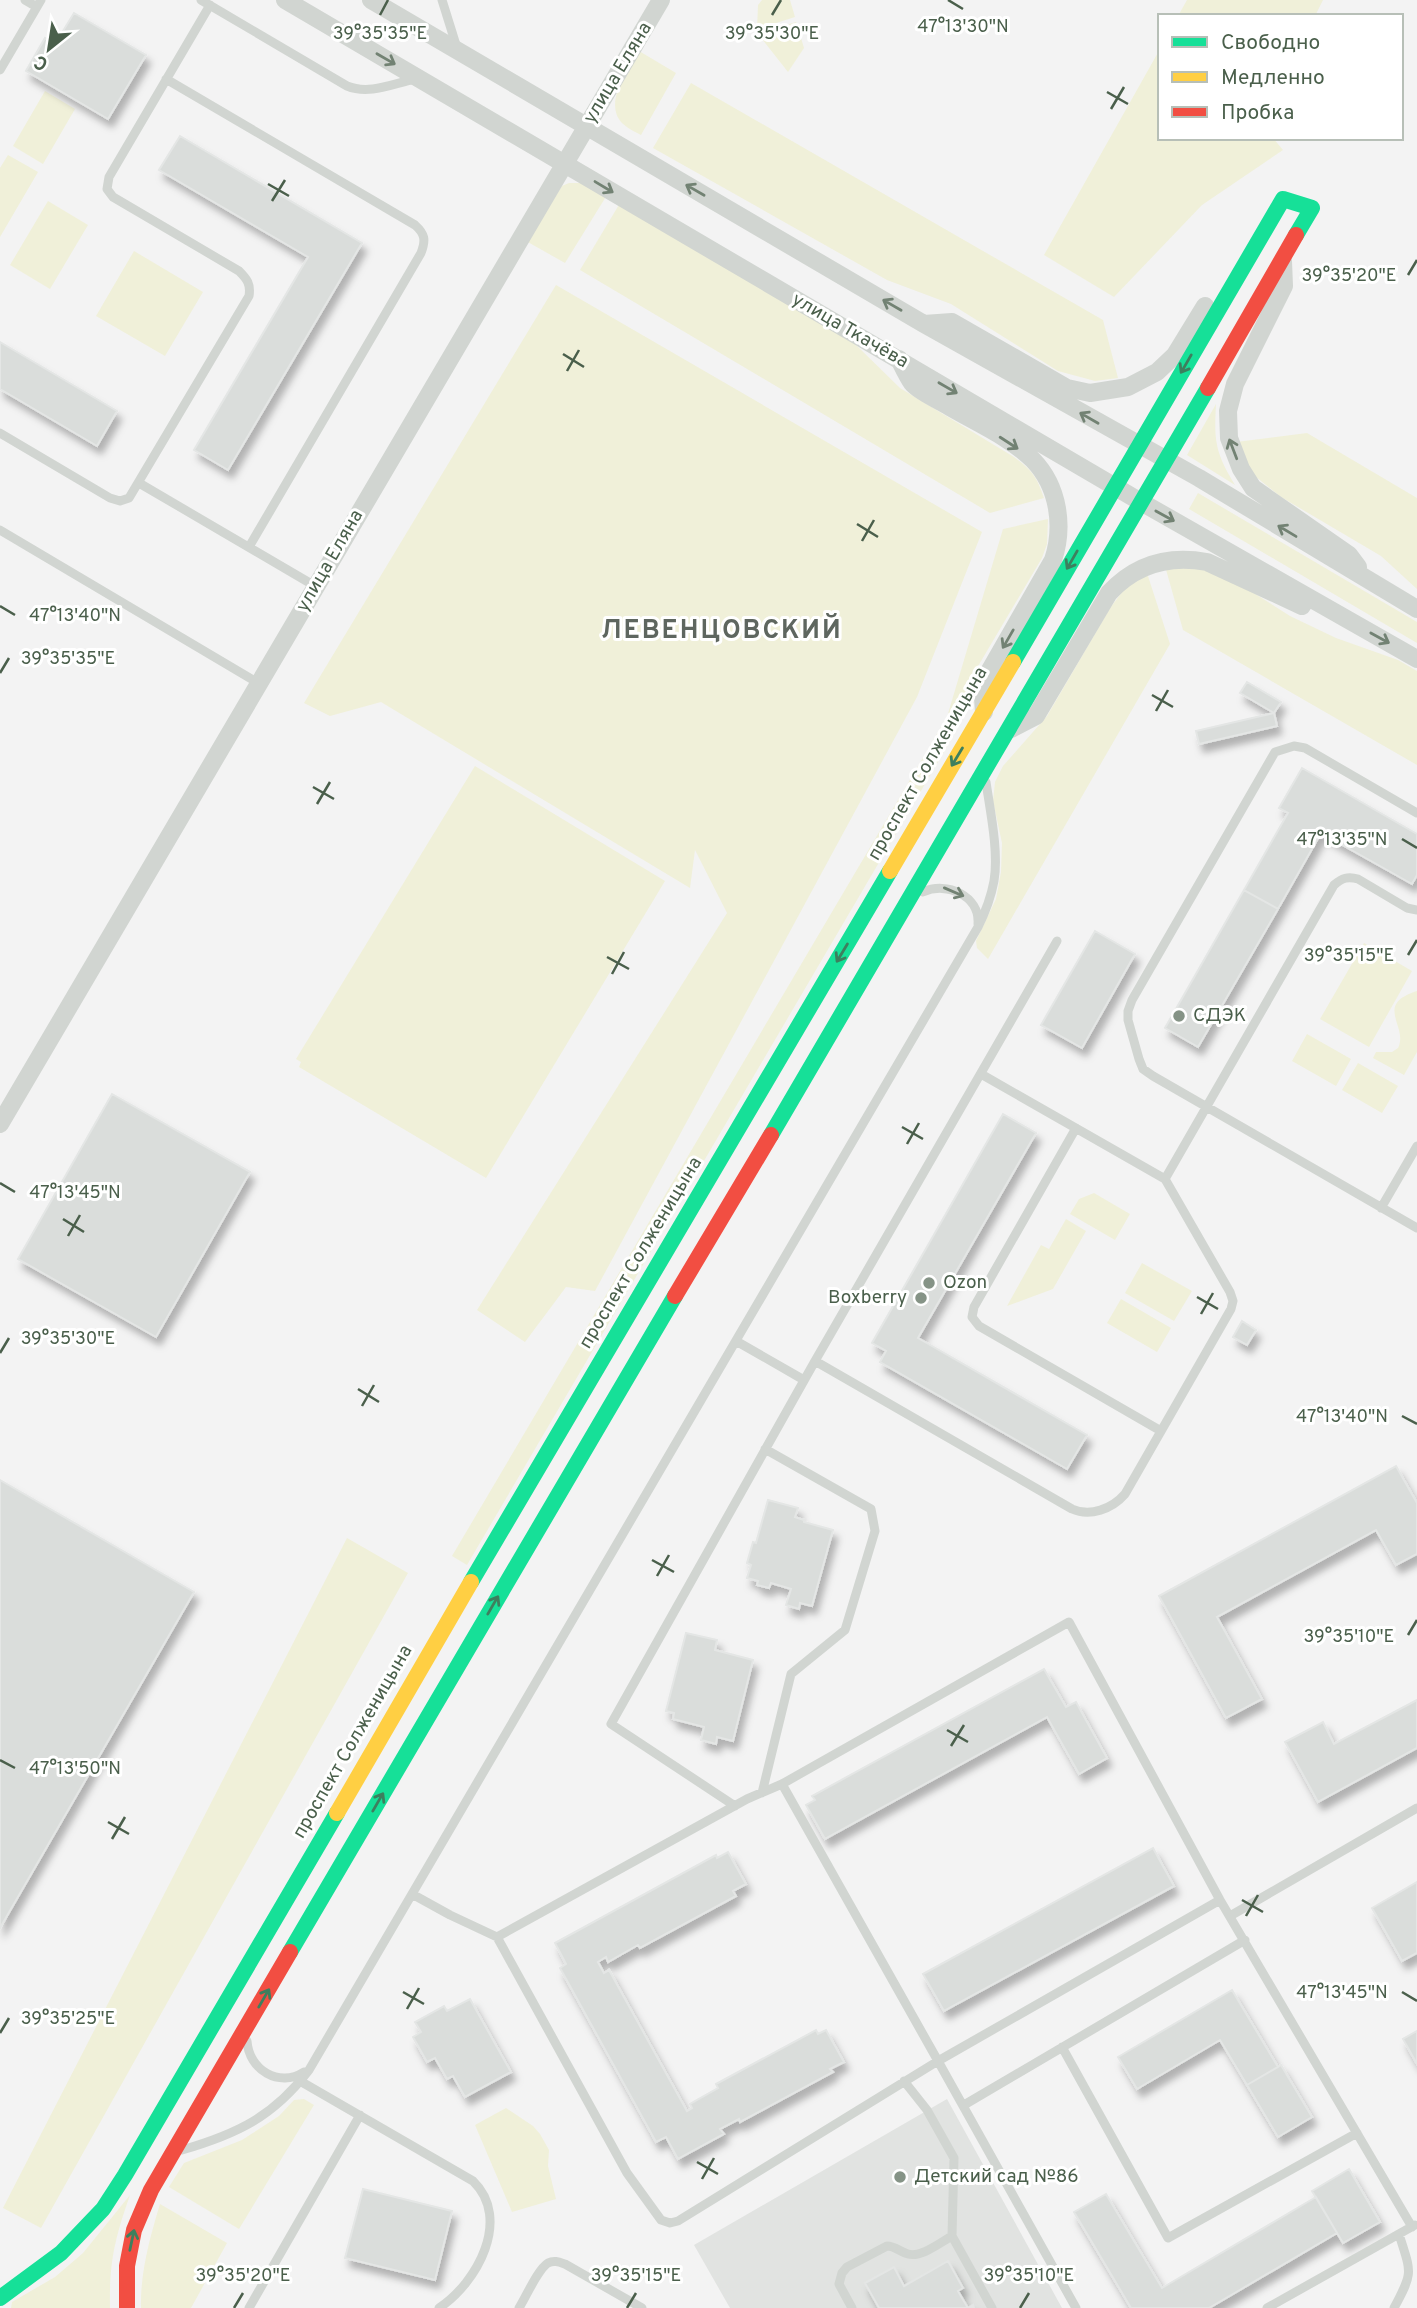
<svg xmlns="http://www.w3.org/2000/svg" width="1417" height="2308" font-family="Overpass,sans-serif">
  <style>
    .education { fill: #e1e3e1 }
    .green { fill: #f0f0d9 }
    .building { fill: #dadddb; stroke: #e4e6e5; stroke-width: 2; filter: url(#shadow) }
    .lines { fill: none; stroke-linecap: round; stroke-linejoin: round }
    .lane { stroke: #d1d5d1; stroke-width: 9 }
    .street { stroke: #d1d5d1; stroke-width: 18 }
    .fast { stroke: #16e098; stroke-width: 16 }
    .slow { stroke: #ffcf43; stroke-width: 16 }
    .jam { stroke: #f24e42; stroke-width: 16 }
    .oneway { stroke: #728273 }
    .oneway2 { stroke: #3d7f5e }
    .ticks { fill: none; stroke: #4a5f4b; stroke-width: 2.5 }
    .poi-dot { fill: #859386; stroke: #fff; stroke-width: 2.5 }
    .labels { text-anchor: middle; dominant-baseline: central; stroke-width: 6; stroke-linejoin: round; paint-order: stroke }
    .street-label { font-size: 19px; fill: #4a5f4b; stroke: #fff }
    .poi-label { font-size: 19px; fill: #4a5f4b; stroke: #fff; text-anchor: start }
    .district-label { font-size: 26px; font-weight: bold; letter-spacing: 2px; fill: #5e665f; stroke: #fff }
    .ticks-label { font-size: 18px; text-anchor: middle; fill: #4a5f4b; stroke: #fff; stroke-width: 6; stroke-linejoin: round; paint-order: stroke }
  </style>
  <defs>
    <filter id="shadow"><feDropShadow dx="4.5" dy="8" stdDeviation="3.5" flood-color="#0004"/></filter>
  </defs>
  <rect width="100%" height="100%" fill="#f3f3f3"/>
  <path class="education" d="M947,2099L1062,2308H730L694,2245Z"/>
  <path class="green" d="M762,0H790L795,17L757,29L758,5Z
    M1187,0H1323L1315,16H1178Z
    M796,22L804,48L788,72L758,34Z
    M1160,49V138H1273L1283,150L1202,205L1114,297L1044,255Z
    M639,51L676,73L641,135C635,132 627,128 622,123C603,102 628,71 639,51Z
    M691,83L1103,320L1118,378L1095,381L1058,371L951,304L887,280L653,148Z
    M45,91L75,109L43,164L13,146Z
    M8,155L38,172L0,237V168Z
    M569,183H583L607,195L565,263L526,241L562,186Z
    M48,201L88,225L50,289L10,265Z
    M620,203L853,342L900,388L1014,457C1032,470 1037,477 1044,498L990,513L580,270Z
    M134,251L203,292L165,356L96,316Z
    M556,285L982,532L917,697L595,1291L566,1287L525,1342L477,1310L727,913L695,850L690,888L381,702L330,716L304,703Z
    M1216,404C1214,441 1215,452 1235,485L1187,455Z
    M1307,433L1417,498V589L1381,556L1281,497L1256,477L1244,462L1236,442Z
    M1198,493L1417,622V643L1189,509Z
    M1048,519L1047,544L1042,558L974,673L952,738L467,1565L452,1556L947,717L1003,529Z
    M1165,566L1204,568L1230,578L1290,616L1336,638L1398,660L1417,671V765L1183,630Z
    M1147,573L1170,644L988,959L977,948L976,941L996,899L1001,872L1002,843L993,801L995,782L1003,766L1047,716L1110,608L1129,583Z
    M475,766L665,881L486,1178L299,1067L301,1062L296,1059Z
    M1364,943L1412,971L1369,1047L1320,1019Z
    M1417,991V1052L1404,1075L1373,1058L1376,1052H1392L1398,1048C1409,1026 1373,1005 1417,991Z
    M1307,1034L1351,1059L1336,1086L1292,1061Z
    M1358,1063L1398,1086L1382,1113L1342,1090Z
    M1094,1193L1130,1214L1115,1240L1070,1214L1079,1199Z
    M1066,1219L1086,1231L1053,1289L1007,1306L1041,1245L1049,1249Z
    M1142,1263L1192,1291L1174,1321L1125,1293Z
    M1121,1299L1171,1328L1157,1352L1107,1323Z
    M347,1538L408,1573L41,2228L3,2208Z
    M304,2099L314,2105L239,2229L169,2187L184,2163L242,2140L279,2116L294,2100Z
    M506,2108L533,2126L540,2134L549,2150L548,2166L556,2199L512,2212L475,2125Z
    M130,2195C115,2238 109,2262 110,2308H11L12,2302L55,2277L83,2253Z
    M160,2204L227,2243L191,2308H141C140,2273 150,2237 160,2204Z"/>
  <path class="building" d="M74,13L146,55L108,119L26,71L45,38L55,44Z
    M180,136L362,243L228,470L194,450L308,257L159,170Z
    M0,342L117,411L97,446L0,389Z
    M1247,682L1281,702L1274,713L1240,693Z
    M1274,713L1277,726L1199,744L1196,731Z
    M1302,768L1417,834V875L1412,884L1321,833L1278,909L1244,890L1288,813L1279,808Z
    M1244,890L1278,909L1198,1047L1165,1028Z
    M1095,931L1135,954L1082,1048L1041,1025Z
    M112,1094L250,1172L156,1337L18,1259Z
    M1003,1114L1036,1133L918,1338L1087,1435L1067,1469L880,1362L886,1351L872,1343Z
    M1242,1321L1256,1330L1247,1345L1233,1337Z
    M1396,1466L1417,1503V1554L1396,1565L1376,1530L1217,1617L1262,1699L1226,1718L1159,1596Z
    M0,1480L194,1592L0,1928Z
    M768,1500L798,1508L795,1517L804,1520V1522L833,1530L812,1606L800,1603L799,1609L786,1605L791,1589L771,1583L769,1588L757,1585L758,1581L747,1578L751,1565L747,1563L753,1542L756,1543Z
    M686,1633L717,1640L715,1650L753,1660L733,1741L717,1737L716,1744L701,1740L704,1727L673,1719L674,1713L666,1711Z
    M1044,1669L1066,1707L1076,1702L1107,1758L1079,1774L1047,1717L825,1839L806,1805L815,1800L812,1796Z
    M1417,1700V1748L1318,1802L1285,1742L1323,1722L1334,1744Z
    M1153,1848L1174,1886L944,2011L923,1974Z
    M728,1852L746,1884L733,1891L736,1896L640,1948L638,1945L608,1962L606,1957L598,1962L604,1973L609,1970L687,2111L692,2108L690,2104L718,2088L716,2084L816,2030L818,2034L826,2030L844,2062L830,2069L833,2072L740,2122L739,2119L720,2129L724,2134L678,2159L666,2137L656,2142L560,1968L566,1964L555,1943L716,1855L717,1858Z
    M1417,1882V1953L1402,1961L1372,1908Z
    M1232,1990L1278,2067L1247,2085L1220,2040L1137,2089L1118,2057Z
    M470,1999L511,2072L465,2097L453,2076L447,2079L435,2058L427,2062L413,2037L421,2032L415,2022L444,2006L447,2011Z
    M1417,2031V2064L1403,2039Z
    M1281,2065L1312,2117L1278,2137L1247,2085Z
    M1349,2169L1380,2222L1343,2243L1312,2191Z
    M363,2189L452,2211L435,2280L345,2258Z
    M1106,2194L1162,2288L1316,2197L1337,2233L1209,2308H1131L1074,2212Z
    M948,2261L963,2288L958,2291L968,2308L973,2305L974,2308H879L865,2283L894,2267L904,2286Z"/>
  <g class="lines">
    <path class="lane" d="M25,0L37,7
      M201,0L347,86C369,95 392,84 415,79
      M442,0L457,48
      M0,70L41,0
      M166,79L415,225C425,234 426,240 421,253L249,547
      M0,433L110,498L120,501L129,498L249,296C251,284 247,279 239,271L113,197L107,189L109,177L210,5
      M139,483L315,586
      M0,530L258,683
      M1417,813L1305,748L1294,746L1275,752L1132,1000L1128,1011V1020L1139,1059L1143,1069L1153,1076L1417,1228
      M923,892C947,881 980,896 978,924
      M1076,1128L974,1307L972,1317L979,1326L1161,1431
      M1165,1179L1334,885C1342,878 1348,876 1358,879L1407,908L1417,910
      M1381,1208L1417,1146
      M736,1341L804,1380
      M815,1361L1057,941
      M782,1784L938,2061L1220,1900
      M762,1793L791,1674L845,1630L875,1531L871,1509L765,1449
      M735,1806L611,1724L815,1361L1072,1509C1090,1517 1112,1509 1125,1494L1231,1309L1233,1301L1230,1292L1165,1179L981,1074
      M412,1894L450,1915L497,1937L747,1799L782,1784L1069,1622L1220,1900L1412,2227
      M1230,1916L1417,1808
      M497,1937L627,2173L661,2220L670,2223L678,2221L938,2061L1076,2308
      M247,2041C249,2070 279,2088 304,2072
      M1062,2047L1168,2238L1357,2133
      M300,2081L473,2181C512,2219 477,2283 439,2308
      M904,2081L927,2110L954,2158L952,2236L992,2308
      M964,2105L1245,1940
      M182,2150C237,2134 273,2117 309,2070L978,927C985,913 991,897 994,881C999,852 990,810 986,782
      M249,2308L360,2115
      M519,2308C526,2297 538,2269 548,2263C554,2260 559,2262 565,2264L642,2308
      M852,2308L839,2284L842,2273L847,2267L887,2246C895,2246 900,2252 908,2254C921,2258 941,2242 952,2236
      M1267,2308L1415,2225
      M1394,2308C1414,2271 1411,2273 1399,2234"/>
    <path class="street" d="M285,0L1141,502L1417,659
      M371,0L924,324L1199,478L1417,609
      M1283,261L1284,286L1235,384L1228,411L1229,438L1241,469L1253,488L1349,555L1358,567
      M924,324L952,322L1067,388L1090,393L1128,387L1157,372L1175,355L1205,306
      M899,359C903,367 907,376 912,383C919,392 937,399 948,406C975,422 1010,437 1033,460C1059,487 1064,527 1053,560L982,684L984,712
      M1011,729L1036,716L1109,593C1136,564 1169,555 1207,562L1302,606
      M0,1124L661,0"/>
    <path class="fast" d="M1013,662L1283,199L1312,208L1296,235
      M771,1135L1208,388
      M471,1582L890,871
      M290,1952L675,1296
      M0,2298L61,2253L103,2209L125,2175L337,1813"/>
    <path class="slow" d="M890,871L1013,662
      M337,1813L471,1582"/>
    <path class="jam" d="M1208,388L1296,235
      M675,1296L771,1135
      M127,2308V2266L134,2230L151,2190L290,1952"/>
  </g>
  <defs><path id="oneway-shaft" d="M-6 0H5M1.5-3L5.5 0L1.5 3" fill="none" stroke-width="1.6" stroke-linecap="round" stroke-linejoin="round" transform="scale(1.75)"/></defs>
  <g class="oneway">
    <use href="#oneway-shaft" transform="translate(386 59) rotate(30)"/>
    <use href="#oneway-shaft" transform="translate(604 187) rotate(31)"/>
    <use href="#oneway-shaft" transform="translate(695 190) rotate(-150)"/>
    <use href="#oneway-shaft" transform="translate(892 305) rotate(-150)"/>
    <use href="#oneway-shaft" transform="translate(948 388) rotate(30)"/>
    <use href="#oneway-shaft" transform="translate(1089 418) rotate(-150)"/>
    <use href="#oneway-shaft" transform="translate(1009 443) rotate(33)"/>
    <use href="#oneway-shaft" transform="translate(1233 449) rotate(-111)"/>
    <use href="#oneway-shaft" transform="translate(1165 516) rotate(29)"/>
    <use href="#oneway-shaft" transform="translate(1287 531) rotate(-149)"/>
    <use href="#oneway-shaft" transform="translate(1380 638) rotate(29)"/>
    <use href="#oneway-shaft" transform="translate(1008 639) rotate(120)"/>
    <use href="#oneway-shaft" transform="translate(954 892) rotate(23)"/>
  </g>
  <g class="oneway2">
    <use href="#oneway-shaft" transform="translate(1186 364) rotate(120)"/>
    <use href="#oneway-shaft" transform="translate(1072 560) rotate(120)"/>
    <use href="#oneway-shaft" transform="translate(957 757) rotate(121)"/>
    <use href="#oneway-shaft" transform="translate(842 953) rotate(121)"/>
    <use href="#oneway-shaft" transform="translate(493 1605) rotate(-60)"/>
    <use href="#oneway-shaft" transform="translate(378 1802) rotate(-60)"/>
    <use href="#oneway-shaft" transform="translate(264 1998) rotate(-60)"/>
    <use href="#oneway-shaft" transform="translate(132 2240) rotate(-78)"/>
  </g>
  <path class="ticks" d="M948,0L963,9M380,15L388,0M772,15L781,0M1107,92L1128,104M1111,109L1124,87M268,184L289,196M272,201L285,180M1408,275L1417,260M563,354L584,367M567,371L579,350M857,524L878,537M862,541L874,520M0,606L15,615M0,673L9,658M1152,695L1173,707M1156,711L1168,690M313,787L334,799M317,804L330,782M1402,839L1417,848M1408,955L1417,940M607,957L629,969M612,974L624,952M902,1127L923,1139M907,1144L919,1123M0,1183L15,1192M63,1219L84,1232M68,1236L80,1215M1197,1297L1218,1309M1201,1314L1213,1293M0,1353L9,1338M358,1389L379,1402M362,1406L374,1385M1402,1416L1417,1424M652,1560L674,1572M657,1576L669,1555M1408,1635L1417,1620M947,1730L968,1742M951,1746L964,1725M0,1760L15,1768M108,1822L129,1834M112,1839L125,1817M1242,1900L1263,1912M1246,1916L1258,1895M403,1992L424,2004M1402,1992L1417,2001M407,2009L419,1988M0,2033L9,2018M697,2162L718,2174M702,2179L714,2158M234,2308L243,2293M627,2308L636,2293M1020,2308L1029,2293"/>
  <g class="poi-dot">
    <circle cx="1179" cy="1016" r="7"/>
    <circle cx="929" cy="1283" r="7"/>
    <circle cx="921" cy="1298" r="7"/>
    <circle cx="900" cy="2177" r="7"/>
  </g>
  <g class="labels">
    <g class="street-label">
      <text transform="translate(618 73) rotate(-59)">улица Еляна</text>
      <text transform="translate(850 331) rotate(30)">улица Ткачёва</text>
      <text transform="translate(330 561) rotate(-60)">улица Еляна</text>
      <text transform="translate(928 764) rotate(-60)">проспект Солженицына</text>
      <text transform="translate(641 1253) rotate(-59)">проспект Солженицына</text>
      <text transform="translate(353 1742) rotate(-60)">проспект Солженицына</text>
    </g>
    <g class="poi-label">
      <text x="1193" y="1016">СДЭК</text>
      <text x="943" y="1283">Ozon</text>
      <text x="907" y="1298" text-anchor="end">Boxberry</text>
      <text x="914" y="2177">Детский сад №86</text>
    </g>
    <g class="district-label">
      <text x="722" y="631">ЛЕВЕНЦОВСКИЙ</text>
    </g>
  </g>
  <g class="ticks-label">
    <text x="963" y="32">47°13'30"N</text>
    <text x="380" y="39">39°35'35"E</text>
    <text x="772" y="39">39°35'30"E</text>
    <text x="1349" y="281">39°35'20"E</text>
    <text x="75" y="621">47°13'40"N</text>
    <text x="68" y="664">39°35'35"E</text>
    <text x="1342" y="845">47°13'35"N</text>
    <text x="1349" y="961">39°35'15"E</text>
    <text x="75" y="1198">47°13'45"N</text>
    <text x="68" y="1344">39°35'30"E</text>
    <text x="1342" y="1422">47°13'40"N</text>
    <text x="1349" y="1642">39°35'10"E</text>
    <text x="75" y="1774">47°13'50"N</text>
    <text x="1342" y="1998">47°13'45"N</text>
    <text x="68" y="2024">39°35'25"E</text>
    <text x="243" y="2281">39°35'20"E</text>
    <text x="636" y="2281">39°35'15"E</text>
    <text x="1029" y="2281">39°35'10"E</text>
  </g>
  <rect x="1158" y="14" width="245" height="126" fill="#ffffff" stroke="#b7bfb7" stroke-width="2"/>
  <rect x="1172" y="37" width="35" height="10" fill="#16e098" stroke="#b7bfb7" stroke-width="2"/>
  <text x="1221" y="49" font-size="21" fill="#4a5f4b">Свободно</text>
  <rect x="1172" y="72" width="35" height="10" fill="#ffcf43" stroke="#b7bfb7" stroke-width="2"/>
  <text x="1221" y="84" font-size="21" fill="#4a5f4b">Медленно</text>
  <rect x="1172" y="107" width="35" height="10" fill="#f24e42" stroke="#b7bfb7" stroke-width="2"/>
  <text x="1221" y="119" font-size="21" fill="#4a5f4b">Пробка</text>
  <g transform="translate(49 49) rotate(210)" stroke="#ffffff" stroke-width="5" paint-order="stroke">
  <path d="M0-5L12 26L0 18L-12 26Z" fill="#4a5f4b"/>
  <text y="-10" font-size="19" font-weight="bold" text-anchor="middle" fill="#4a5f4b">С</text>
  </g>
</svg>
